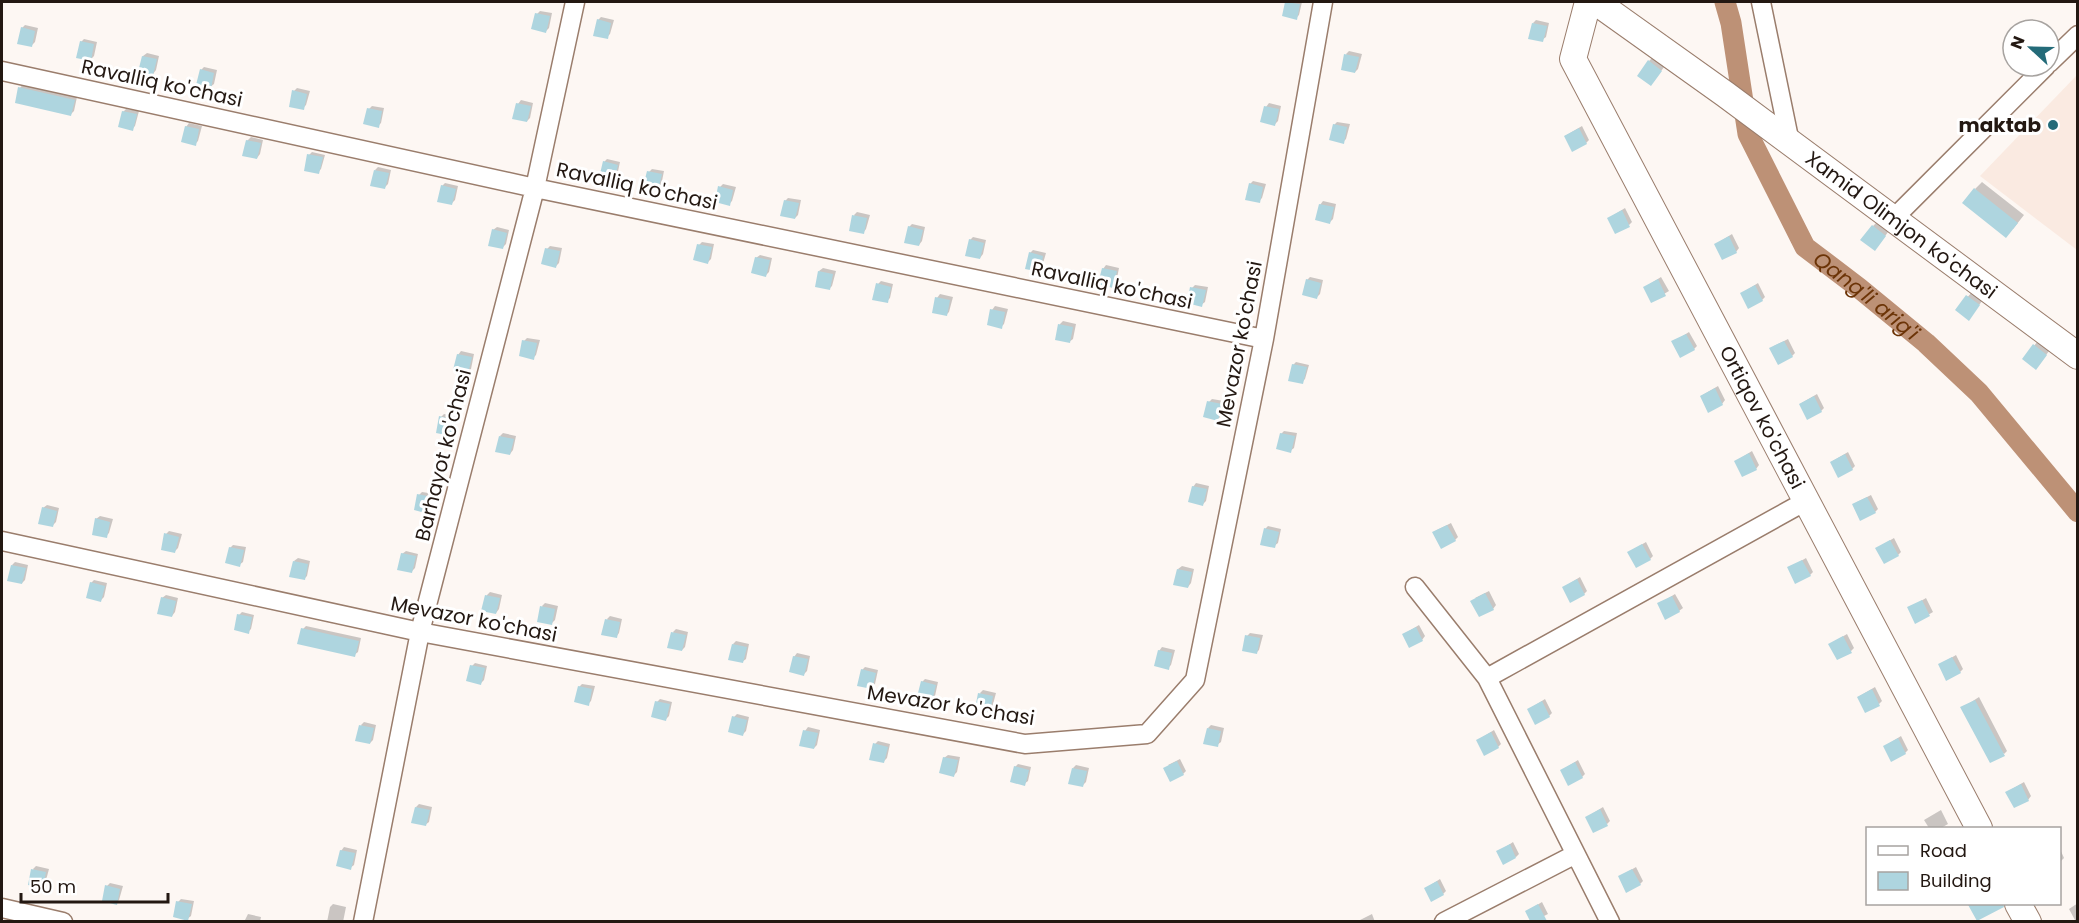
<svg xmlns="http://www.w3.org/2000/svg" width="2079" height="923" font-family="Poppins,sans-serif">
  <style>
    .built { fill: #faeae1 }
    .shadow { fill: #0003 }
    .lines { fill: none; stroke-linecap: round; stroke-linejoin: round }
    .canal { stroke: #bd9176; stroke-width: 21 }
    .building { fill: #aed5df }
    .street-casing { stroke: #9a7d6c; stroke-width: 21 }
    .secondary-casing { stroke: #9a7d6c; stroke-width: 28 }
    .street { stroke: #fff; stroke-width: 18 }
    .secondary { stroke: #fff; stroke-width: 26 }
    .poi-dot { fill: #246b79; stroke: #fff; stroke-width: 2 }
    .labels { text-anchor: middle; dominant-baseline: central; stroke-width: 6; stroke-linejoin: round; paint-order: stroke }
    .street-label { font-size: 20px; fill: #231812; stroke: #fff }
    .poi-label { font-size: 20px; font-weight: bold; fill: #231812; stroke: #fff; text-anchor: end }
    .water-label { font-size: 21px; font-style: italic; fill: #6c3407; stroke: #fff }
  </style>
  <rect width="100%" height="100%" fill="#fdf7f3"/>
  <path class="built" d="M2077,75V250L1980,176Z"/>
  <path class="shadow" d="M1287,2H1302L1299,15L1296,18L1284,15Z
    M540,11L552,13L549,28L546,31L537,14Z
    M601,17L614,20L610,34L607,37L598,20Z
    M1536,20L1549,23L1546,37L1542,40L1533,23Z
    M25,25L38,28L35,42L32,45L22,28Z
    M84,39L97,42L94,56L91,59L81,42Z
    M1349,51L1362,54L1358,69L1355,72L1346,54Z
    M147,53L159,56L156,70L153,74L140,71L143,56Z
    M1652,58L1664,67L1654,81L1649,61Z
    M204,67L217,70L214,84L210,87L201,70Z
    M23,84L77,97L74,111L71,114L20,88Z
    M297,88L310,91L306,105L303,108L294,91Z
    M521,100L533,103L530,118L527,121L518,104Z
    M1269,103L1281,106L1278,121L1275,124L1266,107Z
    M372,106L384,108L381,123L378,126L369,109Z
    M126,109L139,111L135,126L132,129L123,112Z
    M1337,122L1350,124L1346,139L1343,142L1334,125Z
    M189,123L202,126L198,141L195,144L186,127Z
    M1582,126L1589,140L1586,143L1565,136Z
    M251,137L263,140L260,154L257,158L247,141Z
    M312,152L325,155L321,169L318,172L309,155Z
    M607,159L620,162L617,176L614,179L604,162Z
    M378,167L391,170L388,184L385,187L375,170Z
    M652,169L664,171L661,186L658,189L649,172Z
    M1253,181L1266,184L1262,198L1259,201L1250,184Z
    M1982,182L2024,215L2013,229L1975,189Z
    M445,183L458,186L455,200L452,203L442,186Z
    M723,184L736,187L732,201L729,204L720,187Z
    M788,198L801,200L798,215L795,218L785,201Z
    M1323,201L1336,204L1333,219L1330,222L1320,205Z
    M1625,208L1632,222L1629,225L1609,218Z
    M857,212L870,215L866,229L863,233L854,215Z
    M1876,223L1888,232L1878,246L1873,226Z
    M912,224L925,227L922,241L919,245L909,227Z
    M497,227L509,230L506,244L503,247L493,230Z
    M1732,234L1739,248L1736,252L1716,244Z
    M973,237L986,240L983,254L980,258L970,240Z
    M702,242L714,244L711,259L708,262L699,245Z
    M550,246L562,248L559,263L556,266L547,249Z
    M1033,250L1046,253L1042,267L1039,270L1030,253Z
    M760,255L772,258L769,272L766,275L756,258Z
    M1106,265L1119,268L1116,283L1113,286L1103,269Z
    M823,268L836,271L832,286L829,289L819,271Z
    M1310,277L1323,280L1320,294L1317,297L1307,280Z
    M1661,277L1669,291L1652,301L1645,287Z
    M881,281L893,284L890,298L887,301L878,284Z
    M1758,283L1765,297L1762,300L1742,293Z
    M1195,285L1208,287L1205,302L1201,305L1192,288Z
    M1971,293L1982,301L1972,315L1957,310Z
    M940,294L953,297L949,312L946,315L937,298Z
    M995,306L1008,309L1004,324L1001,327L992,310Z
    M1063,321L1076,324L1073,339L1069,342L1056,339L1060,324Z
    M1689,332L1697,346L1694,349L1673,342Z
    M527,338L540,340L536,355L533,358L524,341Z
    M1788,339L1795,353L1792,356L1774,346Z
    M2037,342L2049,351L2039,365L2024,359Z
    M461,351L474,354L471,369L468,372L458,355Z
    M1296,362L1309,365L1305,379L1302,382L1293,365Z
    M1718,386L1725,400L1722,404L1701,396Z
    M1817,394L1824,408L1821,411L1800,404Z
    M1212,399L1224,401L1221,416L1218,419L1209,402Z
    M444,414L457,417L454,431L450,434L441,417Z
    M1284,431L1297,433L1294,448L1290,451L1281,434Z
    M503,433L516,436L513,450L510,454L500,436Z
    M1752,451L1759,465L1756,469L1736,461Z
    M1848,452L1855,466L1852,469L1831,462Z
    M1196,483L1209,486L1206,501L1203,504L1193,487Z
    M422,492L435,494L432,509L428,512L419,495Z
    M1871,495L1878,509L1875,512L1857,502Z
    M47,505L59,508L56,522L53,525L43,508Z
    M100,516L113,519L109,533L106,536L96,519Z
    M1451,523L1458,537L1455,540L1437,530Z
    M1268,526L1281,529L1278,543L1274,546L1265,529Z
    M169,531L182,534L178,548L175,551L166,534Z
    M1894,538L1901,552L1898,555L1877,548Z
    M1646,542L1653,556L1650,559L1629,552Z
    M233,545L246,547L243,562L239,565L230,548Z
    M406,551L418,554L415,568L412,571L402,554Z
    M298,558L310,561L307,576L304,579L294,561Z
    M1806,558L1813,572L1810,575L1789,568Z
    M15,562L28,565L25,580L22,583L12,565Z
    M1182,566L1194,569L1191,583L1188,587L1178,569Z
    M1580,577L1587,591L1584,594L1564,587Z
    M94,580L107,583L104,597L101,600L91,583Z
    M1489,591L1496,605L1493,609L1475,598Z
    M490,592L502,595L499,609L496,613L483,610L487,595Z
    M1675,594L1683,608L1679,611L1659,604Z
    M166,595L178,598L175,612L172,616L162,598Z
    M1926,598L1933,612L1916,622L1909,608Z
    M545,603L558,606L555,620L551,624L542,606Z
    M242,612L254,615L251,629L248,632L239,615Z
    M610,616L622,619L619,633L616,637L607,619Z
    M1419,625L1425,636L1422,640L1404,634Z
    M306,626L361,638L358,652L354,655L303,629Z
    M676,629L688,632L685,647L682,650L673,632Z
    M1250,633L1263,635L1259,650L1256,653L1247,636Z
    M1847,634L1854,648L1851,651L1830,644Z
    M736,641L749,644L746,659L742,662L733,644Z
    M1162,647L1175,650L1171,665L1168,668L1159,651Z
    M797,653L810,656L807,671L804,674L794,657Z
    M1956,655L1963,669L1960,672L1939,665Z
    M475,663L487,666L484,680L481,683L472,666Z
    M865,667L878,670L875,684L872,687L862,670Z
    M925,679L938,682L935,696L932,699L922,682Z
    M582,684L595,686L591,701L588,704L579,687Z
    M1875,687L1882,701L1879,704L1858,697Z
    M983,690L996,693L992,708L989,711L980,693Z
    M1979,697L2007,751L2004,754L1962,708Z
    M660,699L672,702L669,716L666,719L657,702Z
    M1545,699L1552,713L1549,716L1529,709Z
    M737,714L749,717L746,731L743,734L734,717Z
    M364,722L376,725L373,740L370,743L361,725Z
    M1211,725L1224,728L1221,742L1217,745L1208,728Z
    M808,727L820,730L817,745L814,748L805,731Z
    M1494,730L1501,744L1498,747L1478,740Z
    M1901,736L1908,750L1905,753L1885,746Z
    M878,741L890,744L887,758L884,761L875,744Z
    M948,755L960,757L957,772L954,775L944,758Z
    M1180,759L1186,771L1183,774L1168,765Z
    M1578,760L1585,774L1582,777L1562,770Z
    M1018,764L1031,767L1028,781L1024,784L1015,767Z
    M1076,765L1089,768L1086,782L1082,786L1073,768Z
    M2024,782L2031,796L2028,800L2007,792Z
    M419,804L432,807L429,822L425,825L416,807Z
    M1603,807L1610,821L1607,824L1587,817Z
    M1941,810L1948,824L1941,828H1929L1924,820Z
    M1513,842L1519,854L1516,857L1498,852Z
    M344,847L357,850L354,865L350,868L341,851Z
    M2060,849L2064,858L2060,862Z
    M36,866L49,869L45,884L42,887L33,869Z
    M1636,867L1643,881L1640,884L1619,877Z
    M1440,879L1446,891L1443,894L1426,888Z
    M110,883L123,886L119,900L116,903L107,886Z
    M181,899L194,901L191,916L187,919L178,902Z
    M1542,902L1548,914L1532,922L1527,911Z
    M2078,903V922H2076L2069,909Z
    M333,904L346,907L343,922H327L330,907Z
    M248,914L261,917L260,922H244Z
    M1372,914L1375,922H1358L1360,920Z"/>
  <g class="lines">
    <path class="canal" id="s1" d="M1725,2L1731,23L1748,134L1805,247L1859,288L1926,343L1979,393L2078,512"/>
  </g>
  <path class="building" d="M1285,2L1300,4L1297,20L1282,16Z
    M535,13L550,16L546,33L531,29Z
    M597,19L611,23L608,39L593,36Z
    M1532,23L1547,26L1543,42L1528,39Z
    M21,27L35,31L32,47L17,44Z
    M80,41L94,44L91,61L76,58Z
    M1344,54L1359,57L1355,73L1341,70Z
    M142,56L157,59L153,75L138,72Z
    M1648,60L1662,71L1651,86L1637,76Z
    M200,69L214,73L211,89L196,85Z
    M18,87L75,100L71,116L15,103Z
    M292,90L307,94L304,110L289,107Z
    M516,103L531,106L527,122L512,119Z
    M1264,106L1279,109L1275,126L1260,122Z
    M367,108L382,111L379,128L363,124Z
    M122,111L137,114L133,131L118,127Z
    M1333,124L1347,127L1344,144L1329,140Z
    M185,126L199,129L196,146L181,142Z
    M1579,128L1587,144L1572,152L1564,136Z
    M246,140L261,143L257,159L242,156Z
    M307,154L323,157L319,174L304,171Z
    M603,161L618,165L614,181L599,178Z
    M374,170L389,173L385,189L370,186Z
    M647,171L662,174L658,191L643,187Z
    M1249,183L1263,187L1260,203L1245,200Z
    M441,185L456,189L452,205L437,202Z
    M718,186L733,190L730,206L715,202Z
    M1974,188L2018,223L2006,238L1962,203Z
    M784,200L799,203L795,219L780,216Z
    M1319,204L1334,207L1330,224L1315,220Z
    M1622,210L1630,227L1615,234L1607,218Z
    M852,215L867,218L864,234L849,231Z
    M1872,225L1886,236L1875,251L1860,240Z
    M908,226L923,230L919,246L904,243Z
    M492,229L507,233L503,249L488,246Z
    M1729,236L1737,253L1722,260L1714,244Z
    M969,239L984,243L980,259L965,256Z
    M697,244L712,247L708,264L693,260Z
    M545,248L560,251L556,268L541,264Z
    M1029,252L1043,256L1040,272L1025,269Z
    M755,257L770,260L766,277L751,273Z
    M1102,268L1117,271L1113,288L1098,284Z
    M818,271L833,274L830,290L815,287Z
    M1306,279L1321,283L1317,299L1302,295Z
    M1658,279L1666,296L1651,303L1643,287Z
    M876,283L891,287L888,303L872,300Z
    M1755,285L1763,301L1748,309L1740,293Z
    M1190,287L1206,290L1202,307L1187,303Z
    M1966,295L1980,305L1969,321L1955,310Z
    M935,297L950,300L947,316L932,313Z
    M990,309L1005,312L1002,329L987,325Z
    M1058,324L1073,327L1070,343L1055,340Z
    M1686,334L1695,350L1680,358L1671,341Z
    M522,340L537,343L534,360L519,356Z
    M1784,341L1793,357L1778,365L1769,348Z
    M2033,344L2047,355L2036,370L2022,359Z
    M457,354L472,357L468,374L453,370Z
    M1292,364L1307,367L1303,384L1288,381Z
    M1715,388L1723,405L1708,413L1700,396Z
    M1814,396L1822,412L1807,420L1799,404Z
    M1207,401L1222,404L1218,421L1203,417Z
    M439,416L455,420L451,436L436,433Z
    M1280,433L1295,436L1291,453L1276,449Z
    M499,436L514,439L510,455L495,452Z
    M1749,453L1757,470L1742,477L1734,461Z
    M1845,454L1853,470L1838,478L1830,462Z
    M1192,486L1207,489L1203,506L1188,502Z
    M417,494L432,497L429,514L414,510Z
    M1867,497L1876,513L1860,521L1852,504Z
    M42,507L57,511L53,527L38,524Z
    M95,518L110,522L107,538L92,535Z
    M1447,525L1456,541L1441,549L1432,532Z
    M1264,528L1279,532L1275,548L1260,545Z
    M164,533L179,537L175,553L161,550Z
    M1890,540L1899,556L1884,564L1875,548Z
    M1642,544L1651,560L1636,568L1627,552Z
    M229,547L244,550L240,567L225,563Z
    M401,553L416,556L412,573L397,570Z
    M1802,560L1811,576L1795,584L1787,567Z
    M293,561L308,564L305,580L289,577Z
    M11,565L26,568L22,584L7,581Z
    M1177,569L1192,572L1188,588L1173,585Z
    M1577,579L1585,595L1570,603L1562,587Z
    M90,582L105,586L101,602L86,598Z
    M1485,593L1494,610L1479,617L1470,601Z
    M485,595L500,598L496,614L481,611Z
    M1672,596L1680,612L1665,620L1657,603Z
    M161,597L176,601L172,617L157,614Z
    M1922,600L1930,616L1915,624L1907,607Z
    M540,606L555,609L552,625L537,622Z
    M237,614L252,617L249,634L234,630Z
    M605,619L620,622L617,638L601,635Z
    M1416,627L1423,641L1409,648L1402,634Z
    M301,628L359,641L355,657L297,644Z
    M671,632L686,635L682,651L667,648Z
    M1245,635L1260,638L1257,654L1242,651Z
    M1843,636L1852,653L1837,660L1828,644Z
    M732,644L747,647L743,663L728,660Z
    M1158,650L1172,653L1169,670L1154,666Z
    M793,656L808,659L804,676L789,672Z
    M1952,657L1961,673L1946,681L1938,664Z
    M470,665L485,668L481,685L466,681Z
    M861,669L876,673L872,689L857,686Z
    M921,681L936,685L932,701L917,697Z
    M578,686L592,689L589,706L574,702Z
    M1872,689L1880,706L1865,713L1857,697Z
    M978,693L993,696L990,712L975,709Z
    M1975,700L2005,756L1990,763L1960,707Z
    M655,701L670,704L666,721L651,717Z
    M1542,701L1550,717L1535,725L1527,709Z
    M732,716L747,720L743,736L728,732Z
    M359,725L374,728L370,744L355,741Z
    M1207,728L1221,731L1218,747L1203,744Z
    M803,730L818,733L814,749L799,746Z
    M1491,732L1499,748L1484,756L1476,740Z
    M1898,738L1906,754L1891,762L1883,746Z
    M873,743L888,747L884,763L869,760Z
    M943,757L958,760L954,777L939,773Z
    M1177,761L1184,775L1170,782L1163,768Z
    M1575,762L1583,778L1568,786L1560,770Z
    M1014,766L1029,770L1025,786L1010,782Z
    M1072,768L1087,771L1083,787L1068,784Z
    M2021,784L2029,801L2014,808L2005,792Z
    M415,807L430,810L426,826L411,823Z
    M1600,809L1608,826L1593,833L1585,817Z
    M1510,844L1516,858L1503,865L1496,851Z
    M340,850L355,853L351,870L336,866Z
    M31,869L46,872L43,888L28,885Z
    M1632,869L1641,885L1626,893L1618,876Z
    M1437,881L1444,895L1431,902L1424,888Z
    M105,885L120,889L117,905L102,901Z
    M176,901L192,904L188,921L173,917Z
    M1967,903H2003L2004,907L1977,921Z
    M1538,904L1547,921H1530L1525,911Z"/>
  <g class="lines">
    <g class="street-casing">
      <path id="street" d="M1761,2L1790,143
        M2049,63L2078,35
        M2,71L535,188L1264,339
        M1892,220L2046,66
        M2,541L420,632L1025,744L1147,734L1195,680L1264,339L1323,2
        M1415,587L1487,678L1610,922
        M1487,678L1806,501
        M2,908L63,922
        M363,922L420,632L535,188L575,2
        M1444,922L1574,855"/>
    </g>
    <g class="secondary-casing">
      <g id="secondary">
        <path id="s2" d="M1588,2L1573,59L1979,828"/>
        <path id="s3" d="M1596,2L1725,94L2078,356"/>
        <path d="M2018,904L2028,922"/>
      </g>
    </g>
    <use href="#street" class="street"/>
    <use href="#secondary" class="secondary"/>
  </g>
  <circle class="poi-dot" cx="2053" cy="125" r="6"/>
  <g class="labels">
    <g class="street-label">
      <text transform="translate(162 83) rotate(12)">Ravalliq ko'chasi</text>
      <text transform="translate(637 186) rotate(12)">Ravalliq ko'chasi</text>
      <text stroke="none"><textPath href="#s3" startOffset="378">Xamid Olimjon ko'chasi</textPath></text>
      <text transform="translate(1112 285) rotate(12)">Ravalliq ko'chasi</text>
      <text transform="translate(1239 344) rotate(-79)">Mevazor ko'chasi</text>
      <text stroke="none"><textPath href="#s2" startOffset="464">Ortiqov ko'chasi</textPath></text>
      <text transform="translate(443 455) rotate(-76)">Barhayot ko'chasi</text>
      <text transform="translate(474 619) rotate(11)">Mevazor ko'chasi</text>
      <text transform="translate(951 705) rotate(9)">Mevazor ko'chasi</text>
    </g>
    <g class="poi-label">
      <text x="2041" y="125">maktab</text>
    </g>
    <g class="water-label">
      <text stroke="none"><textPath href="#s1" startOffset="339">Qang'li arig'i</textPath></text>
    </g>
  </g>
  <rect width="2079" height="923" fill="none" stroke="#231812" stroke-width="6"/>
  <rect x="1866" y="827" width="195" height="78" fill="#ffffff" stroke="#a7a3a0" stroke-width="1.5"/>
  <rect x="1878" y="846" width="30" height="9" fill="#ffffff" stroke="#a7a3a0" stroke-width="1.5"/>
  <text x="1920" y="857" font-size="18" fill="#231812">Road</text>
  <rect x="1878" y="872" width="30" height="18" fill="#aed5df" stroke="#a7a3a0" stroke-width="1.5"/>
  <text x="1920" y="887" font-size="18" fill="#231812">Building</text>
  <g transform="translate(2031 48) rotate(292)"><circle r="28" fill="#ffffff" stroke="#a7a3a0" stroke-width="1.5"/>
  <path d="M0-4.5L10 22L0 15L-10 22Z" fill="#246b79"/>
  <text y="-9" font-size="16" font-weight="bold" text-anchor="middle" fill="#231812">N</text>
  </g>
  <path d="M21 893v9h147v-9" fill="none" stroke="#231812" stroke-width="3"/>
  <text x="30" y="893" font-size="18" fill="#231812" stroke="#ffffff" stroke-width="4.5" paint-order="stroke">50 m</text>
</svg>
